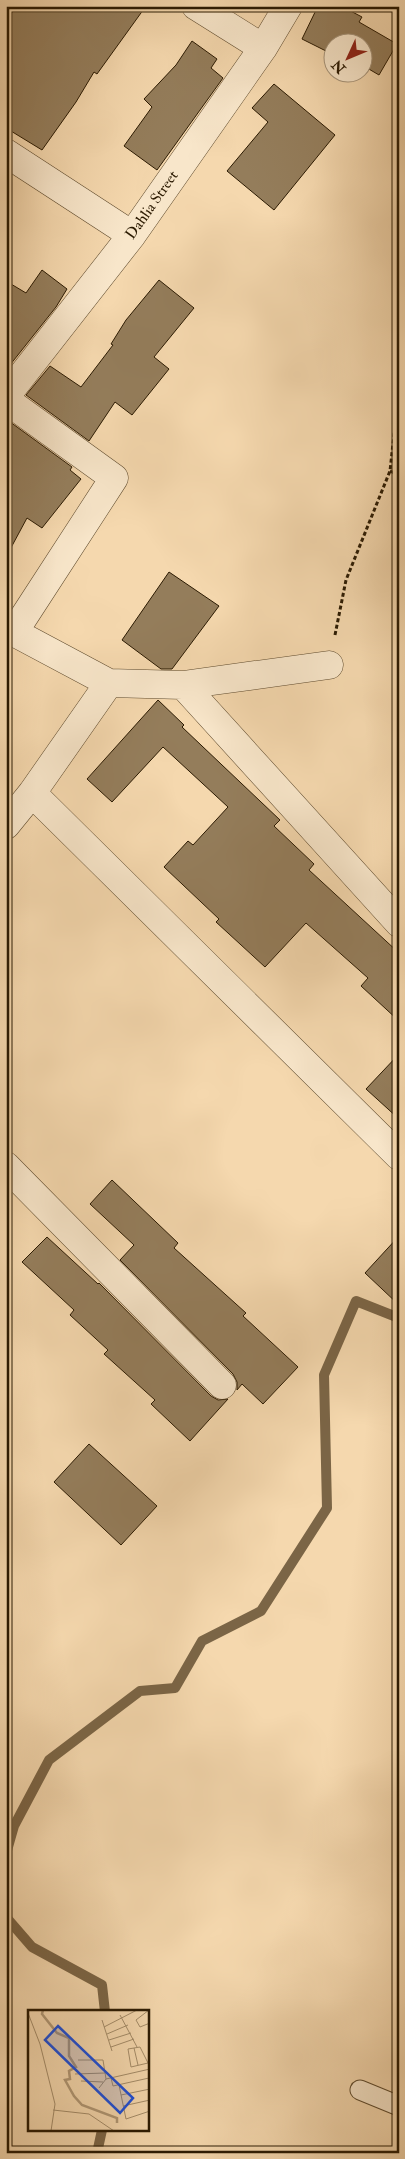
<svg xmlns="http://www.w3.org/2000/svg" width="405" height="2159" font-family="'IM FELL Double Pica',serif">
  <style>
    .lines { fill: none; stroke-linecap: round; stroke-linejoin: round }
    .stream { stroke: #7b6546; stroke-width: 10 }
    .building { fill: #947d5b; stroke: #2b1a02 }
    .lane-casing { stroke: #5e4a2d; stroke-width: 21 }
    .street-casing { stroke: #5e4a2d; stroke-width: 29 }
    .path { stroke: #2b1a02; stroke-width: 3; stroke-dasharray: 4 2.5; stroke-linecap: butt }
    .lane { stroke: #f8e6ca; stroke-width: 19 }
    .street { stroke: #f8e6ca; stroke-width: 28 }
    .labels { text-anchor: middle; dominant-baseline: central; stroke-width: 4; stroke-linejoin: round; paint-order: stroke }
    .street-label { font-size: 15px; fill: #2b1a02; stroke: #f8e6ca }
    .inset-river { fill: none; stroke: #b09774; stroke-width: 2.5 }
    .inset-road { fill: none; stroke: #a48c69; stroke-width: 1 }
    .view { fill: #1d4ed8; fill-opacity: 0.15; stroke: #1d4ed8; stroke-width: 2.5 }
    .inset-edge { fill: none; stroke: #2b1a02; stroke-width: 2.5 }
  </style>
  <rect width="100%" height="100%" fill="#f5d8ae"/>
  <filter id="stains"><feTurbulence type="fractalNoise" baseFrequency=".004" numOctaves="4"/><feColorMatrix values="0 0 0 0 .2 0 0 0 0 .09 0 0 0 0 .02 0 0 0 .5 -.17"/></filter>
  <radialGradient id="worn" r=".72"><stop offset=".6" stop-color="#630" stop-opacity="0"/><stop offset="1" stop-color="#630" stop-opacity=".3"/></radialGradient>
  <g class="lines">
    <path class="stream" d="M6,1854L14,1826L49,1760L140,1691L175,1688L202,1641L261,1611L327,1508L324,1375L356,1301L399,1318
      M6,1917L32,1947L102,1985L105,2012
      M97,2153L102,2130"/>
  </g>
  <path class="building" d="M6,6H146L97,74L94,72L76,102L42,150L6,128Z
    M318,6H341L362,17L359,22L397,44L379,75L362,65V42H332V54L302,39Z
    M192,41L217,59L211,68L223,78L157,170L124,146L152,107L144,99L176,65Z
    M274,84L335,135L274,210L227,171L268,122L252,108Z
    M42,270L67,289L56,307L6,370V281L26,293Z
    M159,280L194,308L154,357L169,369L132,415L115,402L89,441L26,395L50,366L81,387L113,345L111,344L126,320Z
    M6,419L72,467L70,470L81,479L42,528L27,518L6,557Z
    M169,572L219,606L172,669H161L122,640Z
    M158,700L184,725L182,727L280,820L274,826L314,864L309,870L399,953V1021L361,986L368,978L306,923L265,967L216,922L219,919L164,867L188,841L193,845L228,807L163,747L112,802L87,779Z
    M399,1054V1119L366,1089Z
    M112,1180L178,1243L174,1248L246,1313L243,1316L298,1367L263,1404L242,1384L237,1390V1382L233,1374L120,1260L134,1245L90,1204Z
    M399,1236V1305L365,1273Z
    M47,1237L98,1284L99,1283L211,1396L218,1400L228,1399L190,1441L151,1404L155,1400L104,1354L108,1350L70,1315L74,1310L22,1262Z
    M89,1444L157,1506L121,1545L54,1482Z"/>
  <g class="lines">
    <g class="lane-casing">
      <path id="lane" d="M360,2090L399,2106"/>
    </g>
    <g class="street-casing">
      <path id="street" d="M196,6L263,48
        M6,153L132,235
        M6,396L132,235L263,48L288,6
        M6,400L114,478L14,632
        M6,628L109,683L183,685L329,665
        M183,685L399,923
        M32,793L399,1156
        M6,825L32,793L109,683
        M6,1166L222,1385"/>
    </g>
    <path class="path" d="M390,471L399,475
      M335,635L346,580L390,471L399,389"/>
    <use href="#lane" class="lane"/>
    <use href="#street" class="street"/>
  </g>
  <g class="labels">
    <g class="street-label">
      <text transform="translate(152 205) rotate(-55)">Dahlia Street</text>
    </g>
  </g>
  <g transform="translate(28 2010)">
    <rect width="121" height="121" fill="#f5d8ae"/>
    <path class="inset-river" d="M15,0L14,4L29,23L41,28V46L48,57L41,61L42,69L37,70L46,86L54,95L89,108V113"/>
    <path class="inset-road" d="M121,0L108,10L112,17L122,13M0,3L12,34L27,94L23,121M92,5L109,37M74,10L84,41M76,17L109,0M79,24L100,15M81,30L103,23M83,37L106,29M112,37L120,53L103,57L100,39ZM106,38L110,55M50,50H75L78,69M47,64L77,63M83,68L85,76L121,68M53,71L75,72M91,75L98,109L122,101M71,78L78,69L122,59M93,85L122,79M95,96L122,90M25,100L61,104L86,121"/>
    <path class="view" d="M30,16L105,88L92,103L17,30Z"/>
    <rect width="121" height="121" class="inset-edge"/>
  </g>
  <rect width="405" height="2159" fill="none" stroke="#f5d8ae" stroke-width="25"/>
  <rect x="8" y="8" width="390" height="2144" fill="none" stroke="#2b1a02" stroke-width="2.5"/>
  <rect x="12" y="12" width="380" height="2134" fill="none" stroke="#2b1a02"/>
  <g transform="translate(348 58) rotate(226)"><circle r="24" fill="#f8e6ca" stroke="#a6947a"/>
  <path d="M0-4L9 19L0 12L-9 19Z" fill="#8f2418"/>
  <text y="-8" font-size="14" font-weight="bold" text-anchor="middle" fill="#2b1a02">N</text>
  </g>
  <rect width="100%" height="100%" filter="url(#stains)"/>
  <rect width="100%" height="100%" fill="url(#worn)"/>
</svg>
